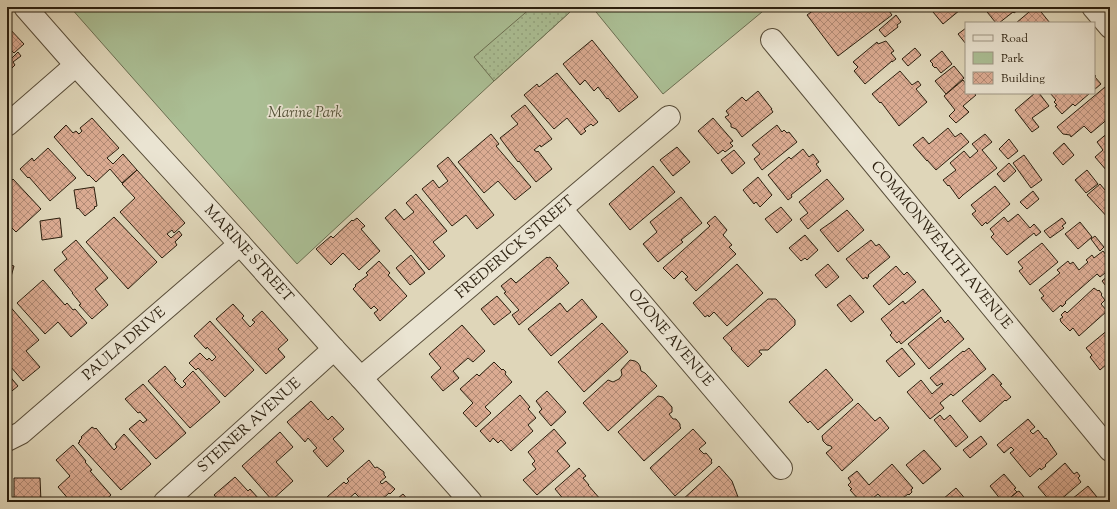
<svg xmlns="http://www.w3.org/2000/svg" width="1117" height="509" font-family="'Sorts Mill Goudy',serif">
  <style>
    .green { fill: #abbf95; stroke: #6b6f52 }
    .garden { fill: url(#garden-dots); stroke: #6b6f52 }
    .building { fill: url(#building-cross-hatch); stroke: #2b1f0e }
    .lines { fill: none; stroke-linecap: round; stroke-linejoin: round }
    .minor-casing { stroke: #584d39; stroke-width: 24 }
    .minor { stroke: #eae4d2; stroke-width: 22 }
    .labels { text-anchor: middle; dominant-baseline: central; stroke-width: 3.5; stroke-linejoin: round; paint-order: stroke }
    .park-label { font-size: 15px; font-style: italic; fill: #514f36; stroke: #eae4d2 }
    .street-label { font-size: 15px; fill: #2b1f0e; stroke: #eae4d2 }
  </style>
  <defs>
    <pattern id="garden-dots" width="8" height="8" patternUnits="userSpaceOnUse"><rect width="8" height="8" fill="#abbf95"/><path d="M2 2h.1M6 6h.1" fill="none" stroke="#93a47f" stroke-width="1.8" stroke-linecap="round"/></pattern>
    <pattern id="building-cross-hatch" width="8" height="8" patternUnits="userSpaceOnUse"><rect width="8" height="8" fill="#dbab92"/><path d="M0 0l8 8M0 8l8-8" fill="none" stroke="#b28b76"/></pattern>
  </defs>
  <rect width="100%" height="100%" fill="#dfd6b9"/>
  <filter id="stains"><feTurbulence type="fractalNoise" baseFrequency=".005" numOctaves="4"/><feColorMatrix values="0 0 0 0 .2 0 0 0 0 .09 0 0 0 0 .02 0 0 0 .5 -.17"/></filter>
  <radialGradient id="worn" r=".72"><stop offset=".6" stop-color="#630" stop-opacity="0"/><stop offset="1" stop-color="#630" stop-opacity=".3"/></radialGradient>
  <path class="green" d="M70,7H566L570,12L494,81L297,264Z
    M592,7H768L663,94Z"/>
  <path class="garden" d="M532,7H566L570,12L494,81L474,57Z"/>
  <path class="building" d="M818,7H886L892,15L838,56L807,15Z
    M938,7H957L960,10L943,24L933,12Z
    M983,7H1018L1017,8L1018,10L1014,13L1013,12L999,23H996Z
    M1035,7H1037L1050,23H1016Z
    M896,15L901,22L897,25L898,27L885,37L879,30Z
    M7,26L24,44L14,53L10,49L7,52Z
    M966,28V44L958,34Z
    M592,40L638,97L619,112L608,98L607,99L598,87L594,91L585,80L580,85L563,64Z
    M886,41L894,51L891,53L896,59L892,62V61L865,84L854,71L858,67L853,62L877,42L878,44Z
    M915,48L921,55L908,66L902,59Z
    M942,51L952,64L941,73L936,67L935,68L932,65L933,64L930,61Z
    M18,52L21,56L13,62L15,65L7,73V55L11,59Z
    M954,66L964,78L946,94L935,81Z
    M900,71L912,85L918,81L921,85L916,89L927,102L899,126L881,102L880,103L872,94Z
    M557,73L598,122L593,126L591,124L584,129L586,131L581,135L567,118L554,129L524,95L537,84L539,87Z
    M1094,74L1096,76L1095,77L1101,84L1094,90Z
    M963,80L966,84V93H974L976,95L963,106L969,112L956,123L949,116L955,110L944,96Z
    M1105,87L1110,93V117L1091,133L1084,126L1071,137L1070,135L1063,134L1057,127Z
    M758,91L772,109H771L773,112L742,137L736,129L731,127V124L725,117L729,115L726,111L742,97L746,101Z
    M1035,93H1039L1049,106L1032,118L1039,127L1032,132L1015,110Z
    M1050,93H1090L1075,106L1073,104L1062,114L1055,106L1057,105L1054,102L1056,100Z
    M525,105L552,139L541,147L540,145L534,150L537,152L538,151L552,169L536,182L519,161L518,162L500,138L518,124L511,116Z
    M92,118L119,148L107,158L113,164L123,154L137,170L122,183L110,169L96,182L89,175L88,176L54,137L66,125L73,133L76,131L79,134L82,131L80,128Z
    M713,118L733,141L730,143L733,146L725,152L723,150L718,154L698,131Z
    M777,125L782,132L784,130L787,133L789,132L797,142L762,170L754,159L760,154L752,145Z
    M948,128L955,137L961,133L969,142L936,170L927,160V161L913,145L923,137L929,144Z
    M1110,131V169L1107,171L1095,157L1103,150L1097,142Z
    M491,134L499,144L496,146L531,187L515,200L498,181L484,193L458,162Z
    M985,134L992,142L982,150L997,168L963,195L959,199L949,185L948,186L943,180L956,170L950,163L964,151L970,158L978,151L972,144Z
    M1009,139L1018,151L1008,159L999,149Z
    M1064,143L1074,155L1063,165L1053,153Z
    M677,147L690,162L673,176L660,160Z
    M48,148L76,178L50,201L29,177L28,178L20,169L32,158L34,161Z
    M803,149L809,157L813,154L819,162L816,164L821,171L791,195L792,197L788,200L768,175L789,157L791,159Z
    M734,150L745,163L732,174L721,160Z
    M1024,155L1042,180L1031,188L1013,163Z
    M448,157L494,215L477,229L466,215L452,226L422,189L433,180L439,188L448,181L437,166Z
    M1009,163L1016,171L1004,182L997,174Z
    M653,166L675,192L630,230L609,204Z
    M137,170L185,223L174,233L172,230L167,234L171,238L179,231L182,235L175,242L177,245L162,258L120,212L135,198L122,184Z
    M1087,170L1098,184L1086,193L1075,180Z
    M758,177L772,195L760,207L756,202L754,204L743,190Z
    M13,179L41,209L16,232L7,223V185Z
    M827,179L844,199L808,229L800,219L808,213L799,202Z
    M1100,184L1110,196V220L1087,195Z
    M995,186L1010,204L987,224L986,222L982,226L972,214L976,211L971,205Z
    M94,187L97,206L94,207L95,208L85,216L78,208L77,209L74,190Z
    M1033,191L1039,199L1027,209L1020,202Z
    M416,194L447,231L433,242L445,256L429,270L385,218L395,209L404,220L414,212L406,203Z
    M681,197L702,223L681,240L683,242L658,262L643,244L657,232L650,222Z
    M781,207L792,220L777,233L765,219Z
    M847,210L864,230L838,252L820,230L833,221Z
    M1018,214L1030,228L1034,224L1041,232L1036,236L1034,233L1007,255L991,237L994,234L990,229L1004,217L1008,222Z
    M715,216L727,230L723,235L732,245L729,247L736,254L696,291L685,279L688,277L682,271L674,279L663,268L710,226L707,223Z
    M114,217L157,262L128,289L86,242Z
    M60,218L62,237L42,240L40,221Z
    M357,218L365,226L361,229L380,251L359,270L343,253L331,265L316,249L331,236L333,238L352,220L353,221Z
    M1062,218L1066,223L1062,226L1064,228L1050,238L1044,231Z
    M1080,222L1092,237L1078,249L1065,234Z
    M805,235L818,250L807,260L805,258L801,261L789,248Z
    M1095,236L1104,247L1100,251L1091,239Z
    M76,240L108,278L95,289L108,305L92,319L79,305L81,304L72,293H73L54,270L67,259L62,252Z
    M871,240L876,246L879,244L890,257L868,275L869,276L867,279L866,277L863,279L846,259Z
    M1042,243L1058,262L1030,285L1019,271L1023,268L1018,262Z
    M1103,251L1110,260V269L1100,277L1097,274L1065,302L1066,303L1062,307L1061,305L1053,312L1041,298L1044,296L1039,290L1060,273L1057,270L1068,261L1070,264L1073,262L1079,270L1088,262L1086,260L1092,255L1094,258Z
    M411,255L425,273L410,285L396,268Z
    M547,257L548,258L550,257L558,266L556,268L569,283L519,325L512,315L519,310L504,293L506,292L501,286L511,278L516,283Z
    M379,261L390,273L388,275L407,296L380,321L374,313L378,310L374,306L371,309L353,289L356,286L355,285L368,275L366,273Z
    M7,264L14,266L9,284H7Z
    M737,264L763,293L727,326L714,312L709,317L708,315L705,317L693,303Z
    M828,264L839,277L826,288L815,275Z
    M896,266L904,275L907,272L916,282L889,305L873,286Z
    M1110,274V295L1107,291L1109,290L1102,281Z
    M43,280L65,305L67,303L73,310L75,309L87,323L71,337L58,322L45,334L17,303Z
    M1094,288L1098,291L1099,290L1102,294L1101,295L1105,300L1101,304L1107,311L1079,336L1073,328L1070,331L1061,322L1060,319L1063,317L1061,315L1065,311L1067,313Z
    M923,289L941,311L901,344L899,341L897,343L890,335L892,333L881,319L903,301L905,304Z
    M850,295L864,312L851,322L837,305Z
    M497,296L511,312L494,325L481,309Z
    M582,299L597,317L551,356L528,329L560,303L567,312Z
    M768,299H776L795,320V325L768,350H760L759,352L762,354L748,367L731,349L732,348L723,338Z
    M7,303L39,340L26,351L40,367L23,381L10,366L11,365L7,360Z
    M233,304L244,316L242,318L250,327L255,322L252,320L262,311L288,340L278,349L285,357L266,374L216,319Z
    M941,317L945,323L948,320L964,339L929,369L908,344Z
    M210,321L254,370L225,397L198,368L196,370L189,363L200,353L207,360L209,358L212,361L216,357L207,347L206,349L194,336Z
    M602,323L628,352L584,392L558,362Z
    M462,325L485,351L473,362L468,358L453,371L459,378L443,391L431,377L441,368L429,354Z
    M1109,329L1110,364L1108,363L1100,370L1090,357L1092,355L1086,348Z
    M902,348L915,364L899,377L886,361Z
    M969,348L986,369L953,396L951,394L940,403L944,408L930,419L907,392L921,380L932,394L943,384L942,383L937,386L930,378L963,351L964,352Z
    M630,360L635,361L638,363L640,366L641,371L645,373L657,386L608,431L583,403L608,380L613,382L619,379L622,375L621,370Z
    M494,362L502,370L503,369L506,372L505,374L512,382L485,407L491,413L476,427L463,413L473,403L460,389L477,374L479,376Z
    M165,366L176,379L174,380L182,388L186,384L183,381L193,371L220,402L190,428L148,381Z
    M826,369L853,400L818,430L810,421L808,423L789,402Z
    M7,373L18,386L7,395Z
    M993,374L1002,384L1000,385L1011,397L1006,401L1005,400L980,422L962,401Z
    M143,384L186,433L156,459L129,429L140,420L143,423L147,420L140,412L138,413L125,399Z
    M547,391L566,412L551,426L539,412L542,409L536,401Z
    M520,395L530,407L528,409L536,418L528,425L533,431L511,451L501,440L498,443L493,438L490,442L480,431Z
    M658,396L663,397L672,407V412L669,414L673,419H676L680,424V427L681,428L644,461L618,432Z
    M311,401L328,420L332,416L344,429L333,439L344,451L327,467L313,451L317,448L308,438L305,442L287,422Z
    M858,403L875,421L880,417L889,428L842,471L826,453L832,448L831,446L827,445L823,441L822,436Z
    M940,415L944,420L950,415L968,437L956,447L934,420Z
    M1028,419L1035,427L1030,431L1033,434L1038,430L1045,439L1046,438L1057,454L1045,465L1046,466L1041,470L1040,468L1030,477L1010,453L1014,450L1011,447L1004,453L997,445Z
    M92,427L95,429L96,428L114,450L117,447L115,444L124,434L151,464L121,490L78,443L80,442L79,441L82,438L81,437Z
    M554,429L566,443L557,451L570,466L537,495L523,480L536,469L532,464L535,461L528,452Z
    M693,429L706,443L699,449L704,454L706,453L712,460L711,461L712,463L675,496L650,468Z
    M280,432L293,447L276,462L293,481L272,500L242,466Z
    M981,436L987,444L970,458L963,450Z
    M73,445L86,461L85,462L92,470L90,471L111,495L103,502H71L58,487L70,476L56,460Z
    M924,450L941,469L923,484L906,465Z
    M369,460L375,468L377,467L384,472V475L386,477L380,482L382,484L386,481L395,489L390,494L389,493L379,502H362L363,501L355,493L345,502H331L327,497L344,482L346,484L349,481L347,479Z
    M1065,463L1074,474L1077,472L1080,476L1078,478L1081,482L1058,502H1051L1038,487Z
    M892,464L913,488L911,490L912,492L909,495L908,494L898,502H885L878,494L868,502H861L850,490L852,489L848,485L851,482L848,478L857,471L869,485Z
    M719,466L732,481L738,497V502H680Z
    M579,468L586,476L583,478L589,485H588L601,500L598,502H565V501L555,489Z
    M1004,474L1016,488L1014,489L1017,492L1005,502L1002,499L1001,500L990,486Z
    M235,477L248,491L250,489L259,499L255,502H220L214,495Z
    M14,478H40L41,502H54H14Z
    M1088,486L1101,502H1068L1077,495Z
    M956,488L968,502H945L943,499Z
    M1019,491L1028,502H1005L1017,492Z
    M403,494L410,502H393Z
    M920,498L923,502H915Z"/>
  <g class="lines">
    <g class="minor-casing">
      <g id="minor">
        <path id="s1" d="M25,7L76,65L240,244L334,349L361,378L471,502"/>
        <path d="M1093,7L1110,27"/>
        <path id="s2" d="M772,40L1110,450"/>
        <path d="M7,125L76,65"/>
        <path id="s3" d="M561,209L781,468"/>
        <path id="s4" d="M361,378L669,117"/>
        <path id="s5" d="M7,440L21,433L240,244"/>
        <path id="s6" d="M165,502L334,349"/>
      </g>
    </g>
    <use href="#minor" class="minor"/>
  </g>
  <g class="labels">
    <g class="park-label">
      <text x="305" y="113">Marine Park</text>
    </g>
    <g class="street-label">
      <text stroke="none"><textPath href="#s2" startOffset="266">COMMONWEALTH AVENUE</textPath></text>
      <text stroke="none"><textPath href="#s4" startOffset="202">FREDERICK STREET</textPath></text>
      <text stroke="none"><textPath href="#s1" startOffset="333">MARINE STREET</textPath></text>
      <text stroke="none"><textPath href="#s3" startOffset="169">OZONE AVENUE</textPath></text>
      <text stroke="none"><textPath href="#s5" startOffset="152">PAULA DRIVE</textPath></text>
      <text stroke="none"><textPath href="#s6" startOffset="114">STEINER AVENUE</textPath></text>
    </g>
  </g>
  <rect width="1117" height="509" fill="none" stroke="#dfd6b9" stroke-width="24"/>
  <rect x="8" y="8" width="1101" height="493" fill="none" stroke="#2b1f0e" stroke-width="2"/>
  <rect x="12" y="12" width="1093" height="485" fill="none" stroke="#2b1f0e"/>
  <rect x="965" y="22" width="130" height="72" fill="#eae4d2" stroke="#9e9584"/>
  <rect x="973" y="35" width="20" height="6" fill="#eae4d2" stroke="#9e9584"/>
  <text x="1001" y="42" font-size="12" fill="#2b1f0e">Road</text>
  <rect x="973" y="52" width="20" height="12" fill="#abbf95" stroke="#9e9584"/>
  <text x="1001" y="62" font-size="12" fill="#2b1f0e">Park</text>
  <rect x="973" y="72" width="20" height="12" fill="url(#building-cross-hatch)" stroke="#9e9584"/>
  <text x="1001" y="82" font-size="12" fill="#2b1f0e">Building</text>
  <rect width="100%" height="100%" filter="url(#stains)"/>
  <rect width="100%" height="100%" fill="url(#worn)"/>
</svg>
